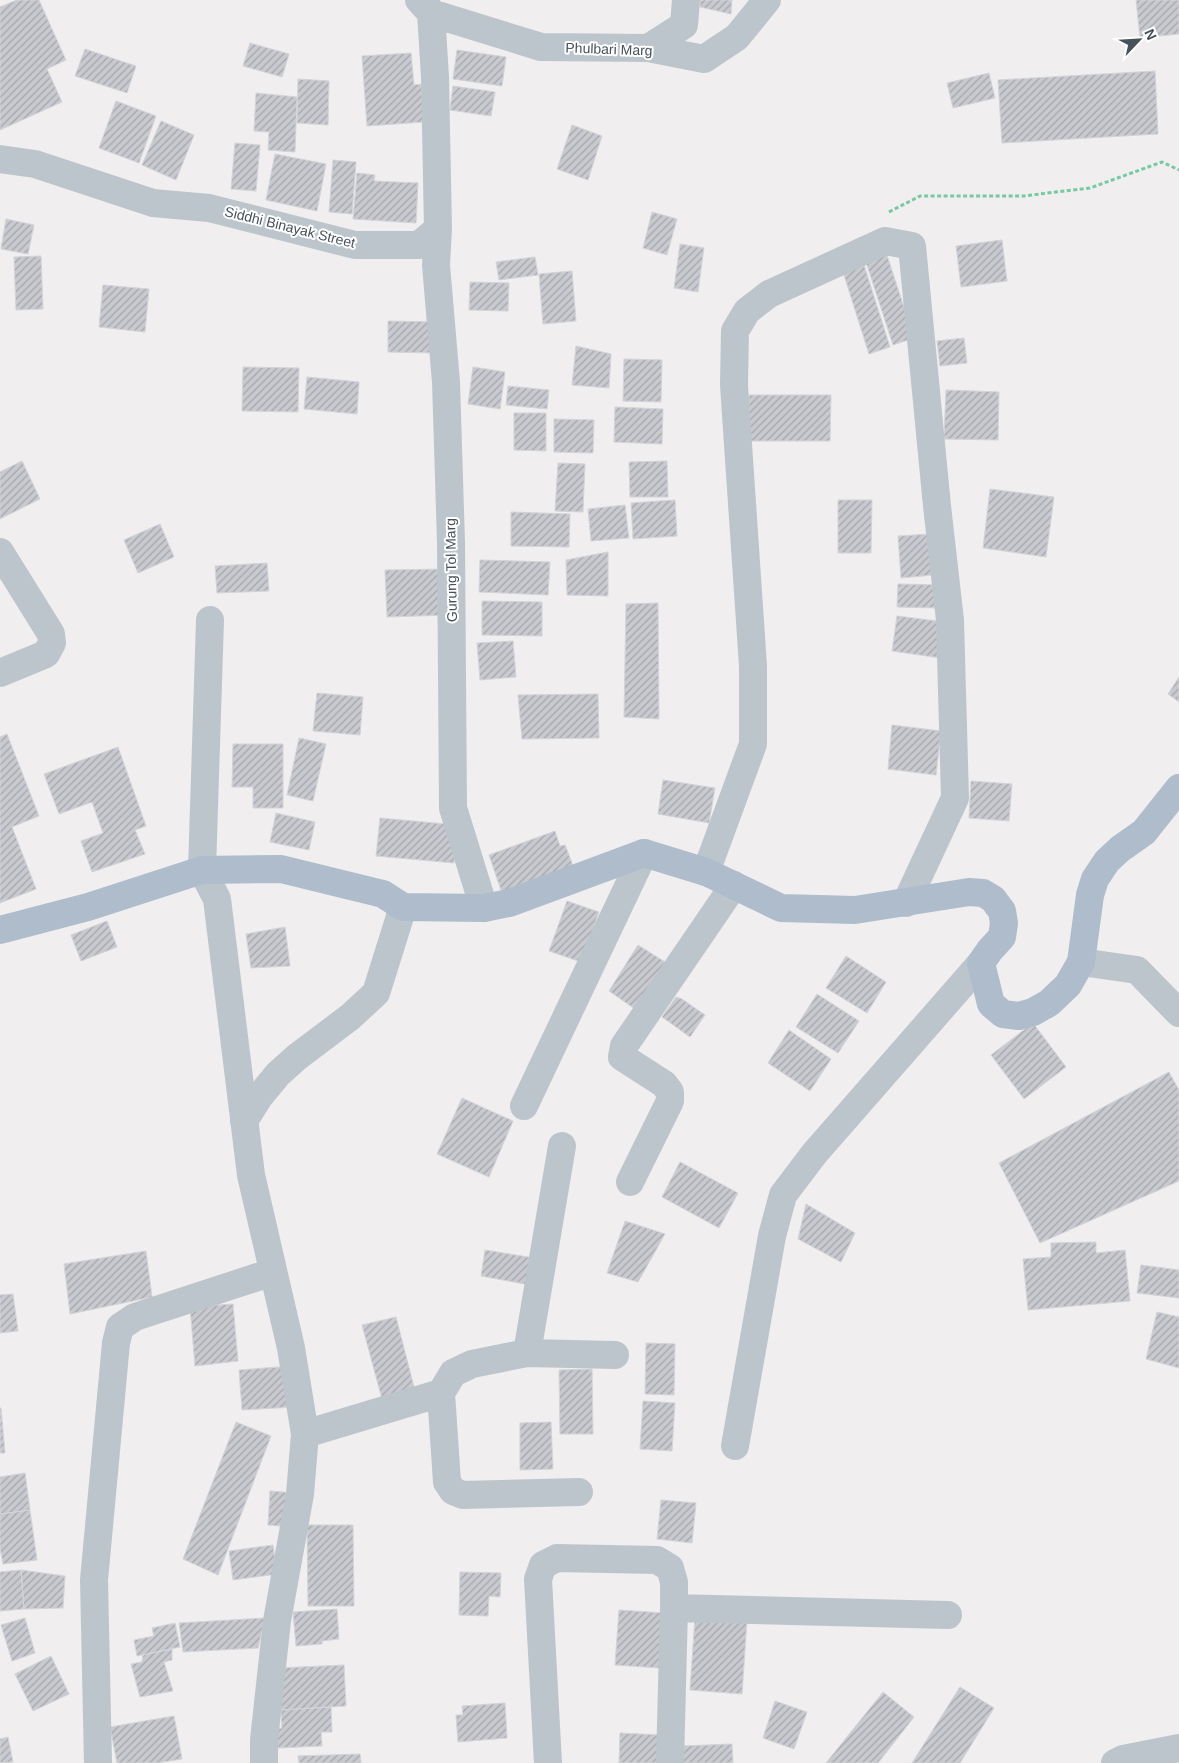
<svg xmlns="http://www.w3.org/2000/svg" width="1179" height="1763" font-family="Arial,sans-serif">
  <style>
    .building { fill: url(#building-hatch); stroke: #d2d4d9 }
    .lines { fill: none; stroke-linecap: round; stroke-linejoin: round }
    .path { stroke: #77c9a2; stroke-width: 3; stroke-dasharray: 4 2.5; stroke-linecap: butt }
    .minor { stroke: #bdc5cc; stroke-width: 28 }
    .major { stroke: #aebccc; stroke-width: 28 }
    .labels { text-anchor: middle; dominant-baseline: central; stroke-width: 4; stroke-linejoin: round; paint-order: stroke }
    .street-label { font-size: 14px; fill: #47515a; stroke: #fff }
  </style>
  <defs>
    <pattern id="building-hatch" width="6" height="6" patternUnits="userSpaceOnUse" patternTransform="scale(1.25)"><rect width="6" height="6" fill="#c8cad0"/><path d="M-1 1l2-2M0 6l6-6M5 7l2-2" fill="none" stroke="#a4a6ac"/></pattern>
  </defs>
  <rect width="100%" height="100%" fill="#f0eeee"/>
  <path class="building" d="M17,0H39L66,60L47,69L62,102L0,130V7Z
    M700,0H732L731,14L700,7Z
    M1136,0H1179V34L1140,38Z
    M250,43L289,54L282,77L243,66Z
    M85,49L136,66L127,93L75,76Z
    M457,50L506,57L502,86L453,79Z
    M411,53L414,85L421,84L424,122L367,126L362,56Z
    M1155,71L1158,134L1002,143L998,80Z
    M989,73L995,98L953,108L947,83Z
    M298,79L329,81L328,125L297,123Z
    M453,86L495,92L491,116L450,110Z
    M256,93L297,97L295,152L268,150L269,132L254,131Z
    M116,101L156,116L139,163L99,148Z
    M161,121L194,135L176,180L142,165Z
    M572,125L602,136L588,180L557,169Z
    M235,143L260,145L256,191L231,189Z
    M275,154L326,164L317,211L266,200Z
    M333,160L356,162L352,214L329,212Z
    M357,173L375,175L374,181L418,183L416,223L353,219Z
    M652,212L677,219L667,255L643,248Z
    M6,219L34,225L28,254L1,249Z
    M1002,240L1007,281L961,287L956,246Z
    M680,244L704,248L698,292L674,288Z
    M885,249L914,338L893,345L864,256Z
    M41,256L43,309L16,310L14,257Z
    M535,257L538,275L499,280L496,262Z
    M864,265L890,347L869,354L843,272Z
    M572,271L576,321L543,324L539,274Z
    M470,282L509,283L508,311L469,310Z
    M103,285L149,289L145,332L99,327Z
    M388,321L438,322L437,353L388,352Z
    M964,338L967,363L940,366L937,341Z
    M576,346L611,354L609,388L572,385Z
    M624,359L662,360L661,402L623,401Z
    M243,367L299,368L298,412L242,411Z
    M473,367L505,372L500,409L468,404Z
    M307,377L359,382L357,414L304,409Z
    M508,386L549,390L547,409L506,405Z
    M946,390L999,392L998,440L944,439Z
    M749,395H831L830,441H749Z
    M615,407L663,409L662,444L614,442Z
    M514,413H546V451L514,450Z
    M554,419L594,420L593,453L554,452Z
    M22,461L40,499L0,519V472Z
    M667,461L668,497H630L629,462Z
    M558,463L585,464L583,512L555,511Z
    M990,489L1054,497L1046,557L983,548Z
    M675,500L677,536L633,539L631,503Z
    M838,500H872L871,553H838Z
    M625,505L629,538L591,541L588,509Z
    M511,512L570,514L569,547L511,546Z
    M160,524L174,557L138,573L124,540Z
    M930,534L933,575L901,578L898,536Z
    M608,552V596L567,595L566,560Z
    M480,560L550,562L548,595L479,592Z
    M267,563L269,591L217,593L215,566Z
    M447,569L448,615L387,617L385,570Z
    M898,584L941,585L940,608L897,607Z
    M482,601L542,602V636L482,635Z
    M658,603L659,719L624,717L626,604Z
    M897,616L945,622L941,658L892,651Z
    M513,641L516,677L480,680L477,643Z
    M1179,677V702L1168,694Z
    M317,693L363,697L360,735L313,731Z
    M598,694L599,738L522,739L518,695Z
    M892,725L941,731L936,775L888,769Z
    M7,734L39,816L12,827L36,889L0,903V737Z
    M299,738L326,744L313,801L287,795Z
    M233,744H283V808H253V787H232Z
    M118,747L146,826L135,830L145,854L92,872L81,841L103,833L92,802L59,814L44,774Z
    M663,780L715,788L709,823L658,814Z
    M971,781L1012,784L1009,821L969,818Z
    M276,813L315,822L309,850L270,842Z
    M380,818L457,825L454,863L376,856Z
    M555,831L560,846L565,845L574,868L502,893L489,855Z
    M567,901L599,912L581,962L549,951Z
    M107,921L117,947L81,961L71,935Z
    M285,927L290,966L251,968L246,934Z
    M638,945L665,962L635,1009L609,991Z
    M846,956L886,982L867,1013L826,988Z
    M817,994L859,1021L838,1053L796,1027Z
    M676,997L682,999L705,1015L690,1037L662,1017Z
    M1033,1023L1066,1067L1024,1099L991,1055Z
    M789,1030L831,1059L810,1091L768,1063Z
    M1169,1072L1179,1090V1181L1040,1243L999,1163Z
    M462,1098L513,1121L489,1177L437,1154Z
    M680,1162L738,1193L719,1228L662,1197Z
    M806,1204L855,1233L841,1262L798,1239Z
    M625,1221L665,1234L638,1282L607,1273Z
    M1096,1242V1253L1125,1250L1130,1301L1028,1310L1023,1259L1051,1257V1243Z
    M485,1250L534,1258L530,1285L481,1276Z
    M146,1251L152,1297L70,1314L64,1264Z
    M1141,1265L1179,1270V1298L1137,1293Z
    M13,1294L18,1331L0,1333V1295Z
    M233,1304L238,1361L195,1366L190,1307Z
    M1157,1312L1179,1317V1368L1146,1359Z
    M396,1317L414,1387L382,1399L362,1325Z
    M646,1343L675,1344L674,1395L645,1394Z
    M292,1366L295,1407L242,1410L239,1370Z
    M592,1369L593,1434H560L559,1370Z
    M643,1401L675,1403L672,1451L640,1449Z
    M0,1408H1L5,1453H0Z
    M236,1422L271,1436L218,1575L183,1559Z
    M551,1422L553,1469L520,1470V1423Z
    M25,1473L30,1510L0,1514V1477Z
    M270,1491L295,1493L293,1527L268,1525Z
    M661,1500L696,1503L692,1543L657,1539Z
    M30,1510L37,1560L3,1564L0,1548V1514Z
    M307,1525H353L354,1606H308Z
    M273,1545L277,1574L233,1580L229,1551Z
    M21,1570L65,1576L63,1608L24,1609Z
    M21,1570L24,1609L0,1611V1572Z
    M460,1572L501,1573L500,1597L489,1596L488,1616L459,1615Z
    M337,1609L339,1639L322,1641V1644L296,1646L293,1612Z
    M619,1610L664,1613L660,1668L615,1665Z
    M695,1617L747,1620L742,1694L690,1690Z
    M25,1618L35,1653L12,1661L1,1625Z
    M265,1618L258,1648L183,1652L179,1623Z
    M175,1623L180,1647L137,1656L134,1640L154,1636L152,1628Z
    M172,1649V1660L164,1662L173,1691L140,1697L131,1664L142,1662L143,1655Z
    M51,1656L69,1694L33,1711L15,1674Z
    M344,1665L346,1706L281,1710L278,1668Z
    M960,1687L994,1708L960,1763H912Z
    M883,1692L914,1717L878,1763H826Z
    M775,1701L807,1712L794,1749L763,1738Z
    M505,1703L507,1738L458,1742L456,1715H463L462,1706Z
    M331,1707L332,1732H321L322,1746L278,1748L277,1729L282,1728L281,1710Z
    M174,1716L182,1759L157,1763H117L110,1727Z
    M620,1733L661,1735L660,1763H619Z
    M8,1737L13,1762L0,1763V1739Z
    M732,1744L733,1763H682L681,1746Z
    M360,1754L361,1763H299L298,1756Z"/>
  <g class="lines">
    <path class="path" d="M889,212L920,196H1023L1090,188L1162,162L1179,170"/>
    <path class="minor" d="M424,0L431,13L541,47L648,48L704,59L737,37L767,0
      M648,48L684,25L686,0
      M0,159L35,164L153,203L209,208L355,245H419L438,229L435,77L431,13L419,0
      M438,229L436,265L446,382L451,542L453,808L484,908
      M0,552L51,634L52,643L46,654L0,673
      M210,620L202,870L217,899L251,1175L291,1348L305,1434L300,1494L277,1621L264,1740V1763
      M706,872L753,744V666L734,385L735,331L747,311L769,294L885,241L912,246L937,506L950,620L955,798L906,903
      M1081,962L1137,970L1179,1013
      M524,1106L644,853
      M244,1121L259,1097L278,1074L297,1057L350,1017L376,993L403,907
      M630,1182L670,1101V1092L664,1084L622,1057L624,1046L734,885
      M527,1353L562,1146
      M441,1393L447,1482L453,1491L463,1495L579,1492
      M305,1434L441,1393L453,1373L472,1364L527,1353L615,1355
      M735,1446L772,1236L783,1195L814,1154L981,963
      M674,1608L948,1615
      M98,1763L94,1580L116,1343L120,1327L135,1317L273,1272
      M548,1763L538,1579L543,1565L557,1558L657,1560L670,1568L674,1582V1608L670,1763
      M1115,1763L1123,1759L1179,1748"/>
    <path class="major" d="M0,930L88,907L202,870L281,869L383,894L403,907L484,908L509,903L644,853L706,872L781,908L855,910L969,892L983,893L993,899L1002,911L1004,923L1002,937L990,950L981,963L991,1004L1003,1014L1019,1016L1033,1012L1049,1003L1068,985L1081,962L1090,895L1095,879L1107,861L1120,849L1144,832L1179,788"/>
  </g>
  <g class="labels">
    <g class="street-label">
      <text transform="translate(609 49) rotate(2)">Phulbari Marg</text>
      <text transform="translate(290 227) rotate(14)">Siddhi Binayak Street</text>
      <text transform="translate(451 570) rotate(-91)">Gurung Tol Marg</text>
    </g>
  </g>
  <g transform="translate(1139 40) rotate(65)" stroke="#ffffff" stroke-width="4" paint-order="stroke">
  <path d="M0-4L9 19L0 12L-9 19Z" fill="#47515a"/>
  <text y="-8" font-size="14" font-weight="bold" text-anchor="middle" fill="#47515a">N</text>
  </g>
</svg>
